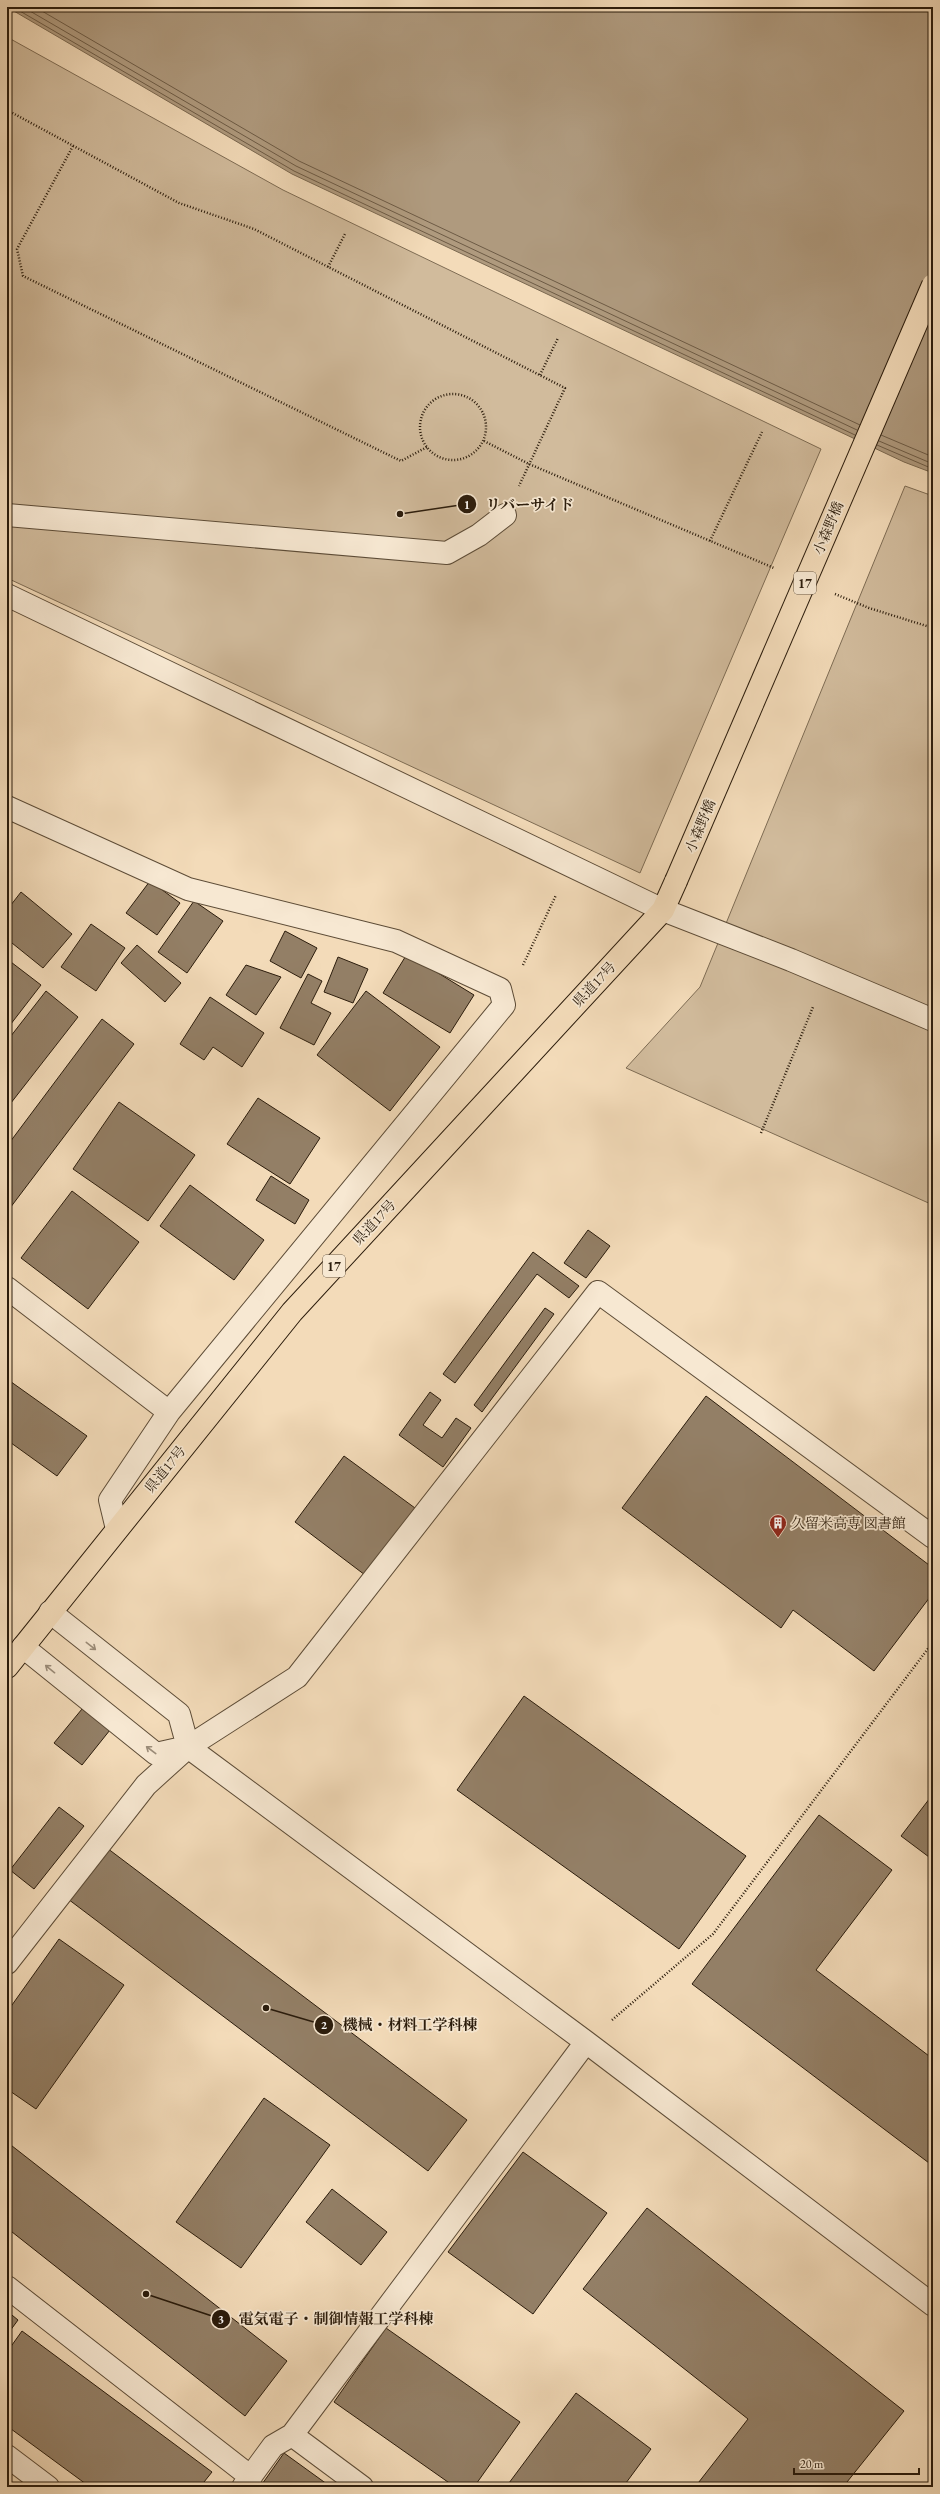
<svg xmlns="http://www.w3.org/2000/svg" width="940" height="2494" font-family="'EB Garamond','Noto Serif JP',serif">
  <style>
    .green { fill: #d1bb9c; stroke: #7e6c54 }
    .water { fill: #af9a7e; stroke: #7a6850 }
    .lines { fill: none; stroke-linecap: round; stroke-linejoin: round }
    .shore { stroke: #6d5b45; stroke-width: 1 }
    .building { fill: #937f66; stroke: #2b1c0c }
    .service-casing { stroke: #5d4c37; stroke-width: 24 }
    .minor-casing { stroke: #5d4c37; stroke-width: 24 }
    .tertiary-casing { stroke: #5d4c37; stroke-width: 24 }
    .primary-casing { stroke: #2b1c0c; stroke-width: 24 }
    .path { stroke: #2b1c0c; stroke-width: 2.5; stroke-dasharray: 1 2; stroke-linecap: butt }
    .service { stroke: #f7e8d2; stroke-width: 22 }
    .minor { stroke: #f7e8d2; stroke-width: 22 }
    .tertiary { stroke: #f7e8d2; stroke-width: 22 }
    .primary { stroke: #f3dbb9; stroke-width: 22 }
    .primary-bridge-casing { stroke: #2b1c0c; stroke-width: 24; stroke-linecap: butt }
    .primary-bridge { stroke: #f3dbb9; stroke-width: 22 }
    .oneway { stroke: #9b8c79 }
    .labels { text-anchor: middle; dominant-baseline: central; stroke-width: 3.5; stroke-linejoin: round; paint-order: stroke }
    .shield { fill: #f7e8d2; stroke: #685947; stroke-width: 1 }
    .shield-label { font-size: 13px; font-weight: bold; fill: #2b1c0c }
    .street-label { font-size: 14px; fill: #2b1c0c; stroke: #f7e8d2 }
    .poi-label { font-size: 14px; fill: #2b1c0c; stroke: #f7e8d2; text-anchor: start }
    .leader { fill: none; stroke: #2b1c0c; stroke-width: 1.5 }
    .callout-dot { fill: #2b1c0c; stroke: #f7e8d2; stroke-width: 1.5 }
    .mark-label { font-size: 12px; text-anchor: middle; font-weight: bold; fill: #fff }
    .callout-label { font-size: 15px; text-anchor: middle; font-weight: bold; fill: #2b1c0c; stroke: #f7e8d2; stroke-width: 3.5; stroke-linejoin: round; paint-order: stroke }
  </style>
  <rect width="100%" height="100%" fill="#f3dbb9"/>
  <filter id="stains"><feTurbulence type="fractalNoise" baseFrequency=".005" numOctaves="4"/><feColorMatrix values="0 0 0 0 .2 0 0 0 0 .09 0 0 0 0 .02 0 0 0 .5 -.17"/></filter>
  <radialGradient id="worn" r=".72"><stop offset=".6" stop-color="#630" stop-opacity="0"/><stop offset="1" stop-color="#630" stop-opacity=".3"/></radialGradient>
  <path class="green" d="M7,37L283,190L821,449L640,873L7,578Z
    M905,486L933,496V1205L626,1068L700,987Z"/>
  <path class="water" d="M7,7H933V473L904,462L292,174Z"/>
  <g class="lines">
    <path class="shore" d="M13,7L294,171L855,435
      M23,7L296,166L857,430
      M35,7L299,161L860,425
      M881,435L933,457
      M879,441L933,464
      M877,445L933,469"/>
  </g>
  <path class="building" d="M150,881L180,903L157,935L126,913Z
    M21,892L72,934L43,968L7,939V910Z
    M194,901L223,921L187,973L158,952Z
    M91,924L125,948L96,991L61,967Z
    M285,931L317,948L301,978L270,961Z
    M137,945L181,983L165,1002L121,963Z
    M407,954L474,995L450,1033L383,993Z
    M338,957L368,969L353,1003L324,992Z
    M7,959L41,985L7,1029Z
    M246,965L281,977L256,1015L226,995Z
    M308,974L322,981L311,1003L331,1013L314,1045L280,1028Z
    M46,991L78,1017L7,1108V1041Z
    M366,991L440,1047L390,1111L317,1055Z
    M210,997L264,1033L242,1067L213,1047L204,1060L180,1044Z
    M102,1019L134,1044L7,1212V1146Z
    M258,1098L320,1138L290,1184L227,1144Z
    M119,1102L195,1155L148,1221L73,1169Z
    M271,1176L309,1200L295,1224L256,1200Z
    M190,1185L264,1240L234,1280L160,1226Z
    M72,1191L139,1242L88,1309L21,1258Z
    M588,1230L610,1246L586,1278L564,1263Z
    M533,1252L579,1286L569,1298L537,1274L455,1383L443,1374Z
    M545,1308L554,1314L482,1412L474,1405Z
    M7,1379L87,1436L57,1476L7,1440Z
    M430,1392L441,1400L423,1425L442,1438L456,1418L471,1428L443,1467L399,1435Z
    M706,1396L933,1568V1593L874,1671L793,1610L781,1628L622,1508Z
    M344,1456L415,1508L365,1575L295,1522Z
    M524,1696L746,1856L679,1949L457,1790Z
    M82,1709L110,1730L82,1765L54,1743Z
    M933,1794V1860L901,1836Z
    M59,1807L84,1826L34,1889L10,1870Z
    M819,1815L892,1870L816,1970L933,2059V2166L692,1984Z
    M103,1845L467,2120L428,2171L64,1896Z
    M59,1939L124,1985L36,2109L7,2089V2012Z
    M264,2098L330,2145L241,2268L176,2222Z
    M7,2142L287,2361L245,2416L7,2228Z
    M523,2152L607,2213L533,2314L448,2252Z
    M332,2189L387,2232L361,2265L306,2222Z
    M647,2208L904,2411L843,2487H695L748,2419L583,2289Z
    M7,2311L18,2320L7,2335Z
    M386,2328L520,2422L474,2487H455L334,2402Z
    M22,2331L212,2472L200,2487H90L7,2426V2352Z
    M576,2393L651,2449L623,2487H506Z
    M284,2453L331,2487H260Z"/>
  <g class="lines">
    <g class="service-casing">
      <path id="service" d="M50,1612L179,1714L188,1747L586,2042L933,2305
        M23,1647L156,1754L187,1747
        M7,1963L146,1785L188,1747L297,1677L598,1292L933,1537
        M7,2287L251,2477
        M7,2456L48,2487
        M243,2487L273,2446L292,2435
        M362,2487L292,2435L586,2042"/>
    </g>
    <g class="minor-casing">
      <path id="minor" d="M7,515L447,553L479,535L505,515
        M7,807L188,889L396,941L500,989L504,1005L169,1412L110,1500L117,1529
        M663,910L791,960L933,1020
        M7,1288L169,1412"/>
    </g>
    <g class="tertiary-casing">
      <path id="tertiary" d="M7,595L663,910"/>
    </g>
    <g class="primary-casing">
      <path id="primary" d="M7,1667L292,1312L663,910L676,881"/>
    </g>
    <path class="path" d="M7,110L179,203L254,229L565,388L519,486
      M73,146L17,249L23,276L401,461L427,447
      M328,267L345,234
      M540,375L558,338
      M420 427a33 33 0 1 1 66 0a33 33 0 1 1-66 0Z
      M484,441L529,464L774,568
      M710,541L762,432
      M835,594L869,608L933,628
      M523,965L556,895
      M761,1133L813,1007
      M612,2020L713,1934L933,1642"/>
    <use href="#service" class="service"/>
    <use href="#minor" class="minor"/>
    <use href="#tertiary" class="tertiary"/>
    <use href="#primary" class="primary"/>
    <g class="primary-bridge-casing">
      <path id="primary-bridge" d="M676,881L933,285"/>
    </g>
    <use href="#primary-bridge" class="primary-bridge"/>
  </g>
  <defs><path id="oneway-shaft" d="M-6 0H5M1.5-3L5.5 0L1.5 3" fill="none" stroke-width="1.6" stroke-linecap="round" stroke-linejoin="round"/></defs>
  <g class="oneway">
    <use href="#oneway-shaft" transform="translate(91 1646) rotate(38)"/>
    <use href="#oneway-shaft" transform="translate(50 1669) rotate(-141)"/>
    <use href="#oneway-shaft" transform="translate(151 1750) rotate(-143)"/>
  </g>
  <defs>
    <g id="building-pin" transform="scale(0.9)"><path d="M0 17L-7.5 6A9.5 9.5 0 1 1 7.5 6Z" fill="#8f2418" stroke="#f7e8d2"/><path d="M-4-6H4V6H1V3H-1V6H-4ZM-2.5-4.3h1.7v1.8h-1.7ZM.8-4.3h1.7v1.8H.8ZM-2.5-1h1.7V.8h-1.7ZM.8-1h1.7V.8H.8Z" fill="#fff"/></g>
  </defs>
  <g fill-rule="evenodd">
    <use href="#building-pin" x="778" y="1523"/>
  </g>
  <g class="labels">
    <g class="shield">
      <rect x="794" y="572" width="22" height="22" rx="3"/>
      <rect x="323" y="1255" width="22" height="22" rx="3"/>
    </g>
    <g class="shield-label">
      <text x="805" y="583">17</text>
      <text x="334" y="1266">17</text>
    </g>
    <g class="street-label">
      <text transform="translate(828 528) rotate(-67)">小森野橋</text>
      <text transform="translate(700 826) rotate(-67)">小森野橋</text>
      <text transform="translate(594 984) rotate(-47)">県道17号</text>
      <text transform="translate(374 1222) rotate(-47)">県道17号</text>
      <text transform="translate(165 1469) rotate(-51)">県道17号</text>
    </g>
    <g class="poi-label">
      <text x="791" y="1523">久留米高専 図書館</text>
    </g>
  </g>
  <path class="leader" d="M400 514L467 504M266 2008L324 2025M146 2294L221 2319"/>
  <g class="callout-dot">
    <circle cx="400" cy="514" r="4"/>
    <circle cx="266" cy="2008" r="4"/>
    <circle cx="146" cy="2294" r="4"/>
    <circle cx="467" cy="504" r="10"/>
    <circle cx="324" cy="2025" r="10"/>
    <circle cx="221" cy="2319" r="10"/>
  </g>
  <g class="mark-label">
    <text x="467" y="509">1</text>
    <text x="324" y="2029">2</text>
    <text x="221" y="2323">3</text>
  </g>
  <g class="callout-label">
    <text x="530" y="510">リバーサイド</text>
    <text x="410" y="2030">機械・材料工学科棟</text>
    <text x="336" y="2324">電気電子・制御情報工学科棟</text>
  </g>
  <rect width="940" height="2494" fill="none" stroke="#f3dbb9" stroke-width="24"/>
  <rect x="8" y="8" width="924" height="2478" fill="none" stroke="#2b1c0c" stroke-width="2"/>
  <rect x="12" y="12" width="916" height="2470" fill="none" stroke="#2b1c0c"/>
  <path d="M794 2468v6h125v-6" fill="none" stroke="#2b1c0c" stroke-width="2"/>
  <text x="800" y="2468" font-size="12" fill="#2b1c0c" stroke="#f7e8d2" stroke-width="3" paint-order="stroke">20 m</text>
  <rect width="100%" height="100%" filter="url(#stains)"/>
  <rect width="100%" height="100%" fill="url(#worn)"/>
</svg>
